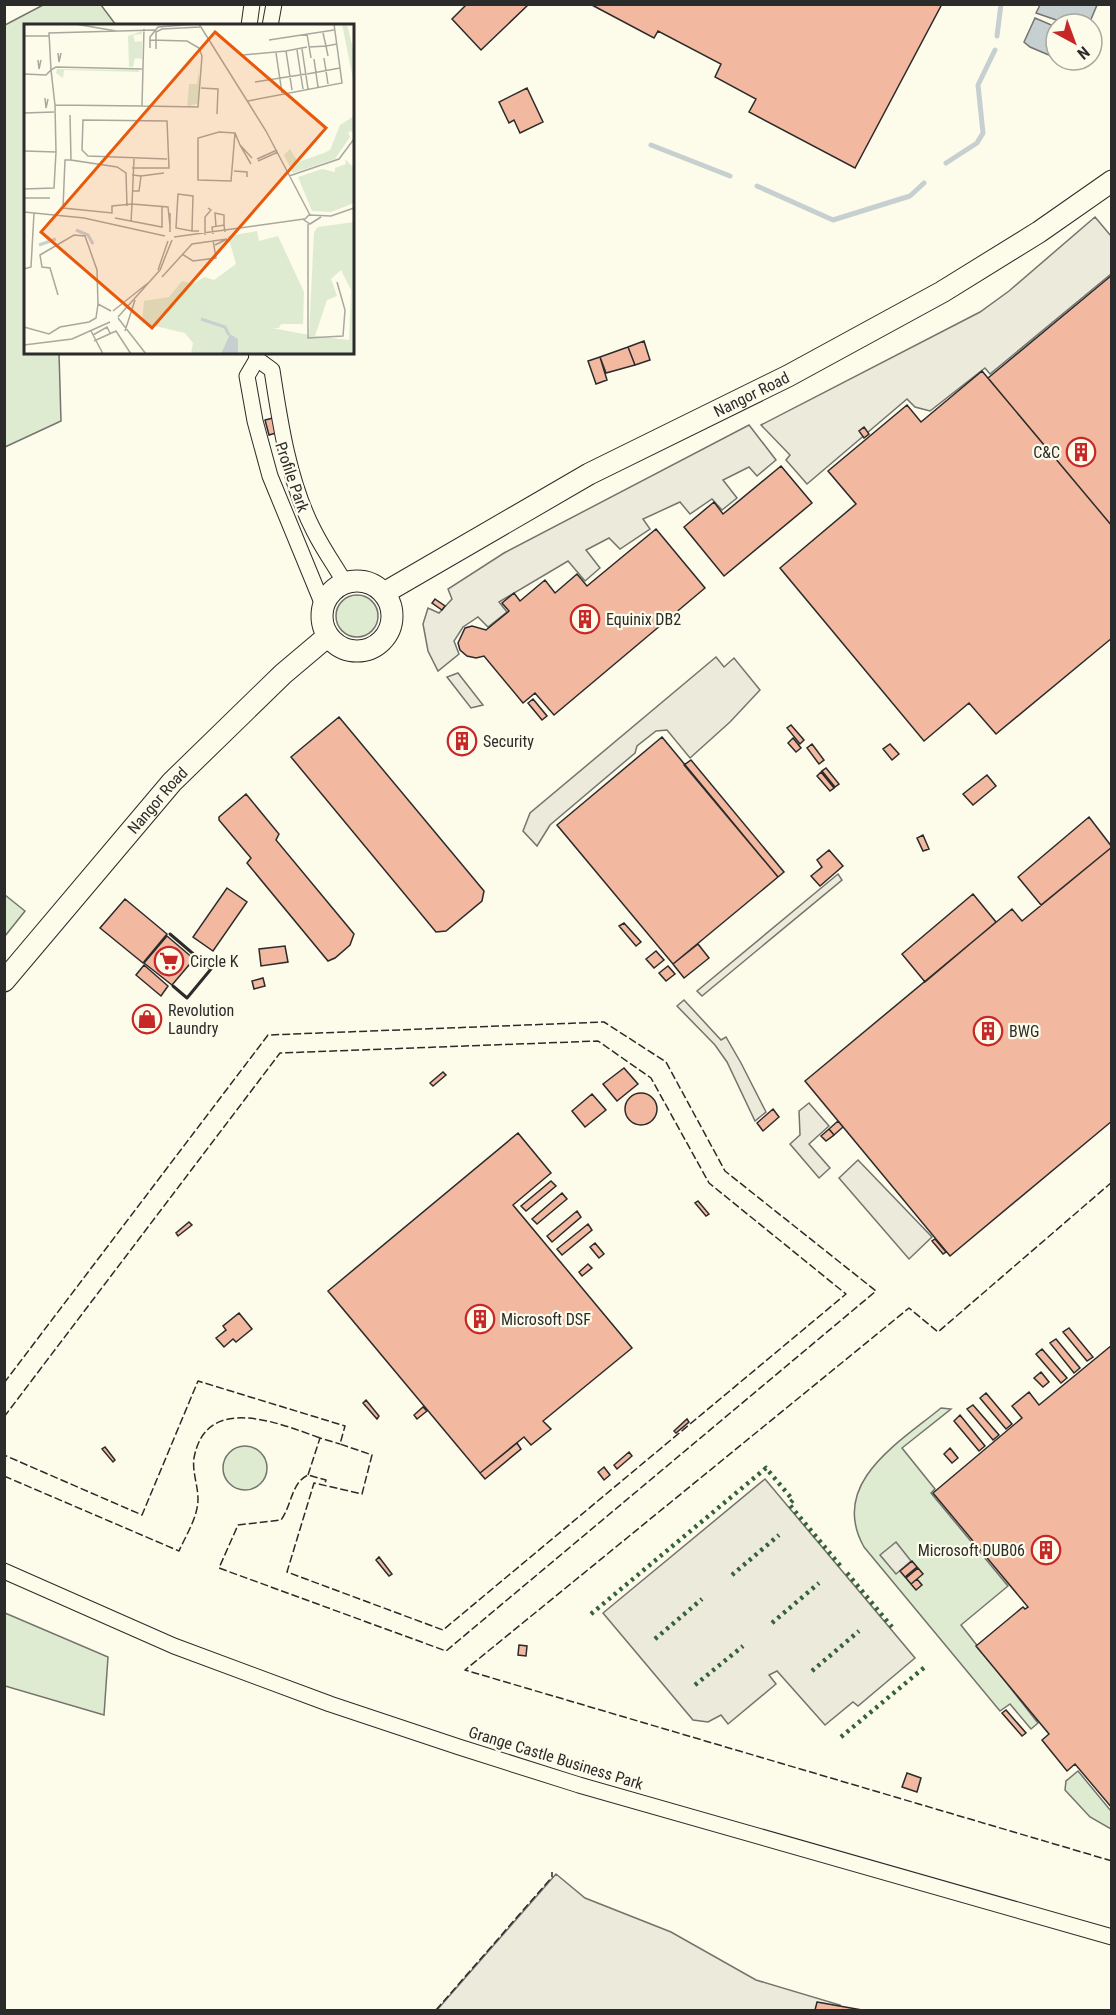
<svg xmlns="http://www.w3.org/2000/svg" width="1116" height="2015" font-family="'Roboto Condensed',sans-serif">
  <style>
    .green { fill: #deebd1; stroke: #74746e; stroke-width: 1.5 }
    .parking { fill: #eceadb; stroke: #74746e; stroke-width: 1.5 }
    .water { fill: #c7d0d0; stroke: #74746e; stroke-width: 1.5 }
    .lines { fill: none; stroke-linecap: round; stroke-linejoin: round }
    .stream { stroke: #c7d0d0; stroke-width: 5 }
    .building { fill: #f2b8a0; stroke: #2b2b2b; stroke-width: 1.5 }
    .minor-casing { stroke: #2b2b2b; stroke-width: 17 }
    .secondary-casing { stroke: #2b2b2b; stroke-width: 23 }
    .minor { stroke: #fdfbea; stroke-width: 15 }
    .secondary { stroke: #fdfbea; stroke-width: 21 }
    .hedge { stroke: #34623c; stroke-width: 4.5; stroke-dasharray: 3 4.5; stroke-linecap: butt }
    .fence { stroke: #2b2b2b; stroke-width: 1.5; stroke-dasharray: 8 3; stroke-linecap: butt }
    .wall { stroke: #2b2b2b; stroke-width: 3 }
    .labels { text-anchor: middle; dominant-baseline: central; stroke-width: 4.5; stroke-linejoin: round; paint-order: stroke }
    .street-label { font-size: 16px; fill: #2b2b2b; stroke: #fdfbea }
    .poi-label { font-size: 16px; fill: #2b2b2b; stroke: #fdfbea; text-anchor: start }
    .inset-river { fill: none; stroke: #c7d0d0; stroke-width: 3 }
    .inset-road { fill: none; stroke: #a9a89e; stroke-width: 1.5 }
    .view { fill: #e8590c; fill-opacity: 0.15; stroke: #e8590c; stroke-width: 3 }
    .inset-edge { fill: none; stroke: #2b2b2b; stroke-width: 3 }
  </style>
  <rect width="100%" height="100%" fill="#fdfbea"/>
  <path class="green" d="M101,5L116,25L26,26V352L59,353L61,421L5,447V25L43,5Z
    M336 616a21 21 0 1 1 42 0a21 21 0 1 1-42 0Z
    M5,895L25,911L5,936Z
    M941,1408L951,1409L902,1448L935,1489L931,1493L1008,1586L961,1625L1038,1723L1031,1729L1010,1704L1000,1711L864,1547C828,1483 900,1442 941,1408Z
    M223 1468a22 22 0 1 1 44 0a22 22 0 1 1-44 0Z
    M5,1613L108,1657L104,1715L5,1686Z
    M1078,1771L1111,1811V1829L1090,1817L1065,1790L1066,1781Z"/>
  <path class="parking" d="M1095,217L1111,236V274L990,374L985,368L930,411L915,407L907,399L807,484L786,460L790,455L761,425L980,312L1009,291Z
    M749,425L776,460L757,476L749,467L723,480L737,498L722,510L712,499L690,514L680,502L643,519L650,529L620,549L609,538L586,550L600,568L585,581L568,561L499,602L507,612L488,627L478,617L463,627L454,641L459,654L438,671L428,651L423,624L428,608L439,613L452,599L448,589L504,553Z
    M716,657L724,667L734,658L760,690L730,722L690,758L667,730L656,731L637,746L635,753L550,825L537,846L523,831L530,813Z
    M458,673L483,705L471,708L447,677Z
    M838,874L842,880L702,996L697,991Z
    M684,1000L721,1040L726,1037L741,1063L766,1112L755,1121L727,1062L715,1045L677,1006Z
    M809,1103L829,1126L809,1144L830,1168L819,1178L790,1144L800,1135L799,1111Z
    M858,1160L932,1237L909,1259L839,1178Z
    M765,1479L915,1658L858,1706L853,1702L825,1725L777,1671L769,1675L776,1684L728,1724L721,1715L708,1722L693,1720L603,1613Z
    M896,1542L911,1561L896,1574L880,1555Z
    M556,1874L585,1898L671,1932L756,1980L840,2005L835,2010H437Z"/>
  <path class="water" d="M1040,5L1097,4V5L1089,24H1068L1036,13Z
    M1035,18L1056,27V58L1030,47L1024,42Z"/>
  <g class="lines">
    <path class="stream" d="M997,36L1001,4
      M651,145L730,176
      M946,163L977,143L983,133L978,85L995,50
      M757,186L833,220L910,196L924,183"/>
  </g>
  <path class="building" d="M467,4H529L481,50L452,19Z
    M590,4H942L855,168L749,112L756,99L715,77L721,64L658,31L654,38Z
    M527,88L543,122L520,133L514,120L509,123L499,102Z
    M1112,275V526L988,378Z
    M644,341L650,360L635,365L628,347Z
    M628,347L635,365L606,373L600,357Z
    M600,357L607,380L596,384L588,361Z
    M982,371L1112,526V638L996,734L969,703L924,741L780,568L856,504L828,471L907,405L921,422Z
    M273,418L276,433L269,435L265,420Z
    M864,427L869,434L864,438L859,431Z
    M781,466L812,503L724,576L684,527L714,502L723,514Z
    M656,529L705,588L554,715L535,693L523,703L484,656L476,658L467,656L460,650L458,643L465,628L472,626L486,630L509,611L502,603L514,593L520,601L545,580L555,593L577,574L587,586Z
    M435,599L445,606L442,610L432,603Z
    M533,699L547,716L542,720L528,703Z
    M339,717L484,891L482,901L446,931L436,932L291,757Z
    M791,725L804,740L800,744L787,728Z
    M458,732L471,746L465,750L453,736Z
    M662,737L778,877L673,964L557,825Z
    M793,738L801,748L796,752L788,743Z
    M812,744L824,760L819,764L807,748Z
    M890,744L899,754L892,760L883,749Z
    M691,760L784,872L778,877L684,765Z
    M826,768L839,784L835,787L822,771Z
    M821,772L834,788L830,791L817,776Z
    M987,775L996,786L973,805L963,794Z
    M246,794L279,834L276,840L354,934L350,945L335,958L328,961L247,863L251,858L219,820V817Z
    M1089,817L1112,847L1041,905L1018,877Z
    M923,835L929,849L923,851L917,838Z
    M1112,847V1121L950,1256L805,1081L1012,909L1022,921Z
    M829,850L843,866L820,886L811,876L822,867L817,860Z
    M227,888L247,902L213,951L193,937Z
    M973,894L996,922L925,982L902,954Z
    M125,899L167,934L143,963L100,928Z
    M624,923L641,942L636,946L619,926Z
    M167,936L194,959L172,985L144,963Z
    M698,944L709,958L684,978L673,964Z
    M285,946L288,962L261,966L259,949Z
    M656,951L664,960L654,968L646,959Z
    M144,965L168,986L161,996L136,975Z
    M668,966L675,974L666,981L659,973Z
    M263,978L265,986L254,989L252,981Z
    M624,1068L638,1084L617,1101L603,1084Z
    M443,1072L446,1075L433,1086L430,1083Z
    M625 1109a16 16 0 1 1 32 0a16 16 0 1 1-32 0Z
    M592,1094L606,1110L585,1127L572,1111Z
    M773,1109L779,1117L763,1131L757,1123Z
    M838,1121L843,1127L834,1135L829,1129Z
    M829,1129L834,1135L826,1141L821,1136Z
    M518,1133L551,1173L513,1205L632,1348L543,1421L551,1429L531,1445L524,1437L480,1473L328,1291Z
    M551,1181L556,1186L526,1211L521,1206Z
    M562,1193L567,1199L537,1224L532,1219Z
    M698,1201L709,1214L706,1216L695,1203Z
    M577,1211L581,1217L552,1242L547,1236Z
    M189,1222L192,1225L178,1236L176,1233Z
    M588,1224L592,1230L562,1255L557,1249Z
    M935,1239L946,1252L943,1254L932,1241Z
    M595,1243L604,1254L599,1258L590,1247Z
    M588,1264L592,1268L582,1276L579,1272Z
    M239,1313L252,1329L236,1342L233,1339L224,1347L216,1338L226,1330L223,1326Z
    M1069,1328L1093,1357L1087,1361L1063,1332Z
    M1056,1339L1080,1368L1074,1373L1050,1343Z
    M1112,1345V1808L1075,1764L1067,1771L1042,1740L1049,1734L976,1646L1023,1607L1025,1609L1028,1607L933,1493L1022,1418L1012,1406L1029,1392L1039,1405Z
    M1042,1349L1067,1378L1061,1383L1036,1354Z
    M1041,1372L1049,1382L1043,1387L1034,1378Z
    M986,1393L1012,1424L1006,1429L980,1398Z
    M366,1400L379,1416L377,1419L363,1403Z
    M973,1405L999,1435L993,1440L967,1409Z
    M423,1407L427,1411L417,1419L414,1415Z
    M960,1415L985,1446L979,1451L954,1421Z
    M687,1419L689,1422L676,1433L674,1431Z
    M517,1443L521,1449L485,1479L480,1473Z
    M105,1447L115,1460L113,1462L102,1449Z
    M950,1448L958,1458L952,1463L944,1454Z
    M629,1452L632,1456L617,1469L614,1465Z
    M604,1467L610,1475L604,1480L598,1472Z
    M379,1557L392,1574L389,1576L376,1560Z
    M912,1561L917,1567L905,1577L900,1571Z
    M918,1568L923,1574L911,1584L906,1578Z
    M917,1579L922,1585L916,1590L911,1584Z
    M519,1645L527,1646L526,1656L518,1655Z
    M1006,1710L1026,1733L1022,1736L1002,1713Z
    M907,1773L921,1778L917,1792L902,1787Z
    M817,2002L862,2010H815Z"/>
  <g class="lines">
    <g class="minor-casing">
      <path id="minor" d="M249,26L252,4
        M270,26L274,4
        M256,352L257,359L247,376L255,421L270,476L323,605
        M257,359L272,370C280,423 289,483 314,531C323,549 335,566 345,583
        M4,1571L174,1646L330,1704L459,1747L579,1785L1112,1937"/>
    </g>
    <g class="secondary-casing">
      <g id="secondary">
        <circle cx="357" cy="616" r="35"/>
        <path id="s1" d="M384,593L589,474L788,376L942,292L1039,232L1112,181"/>
        <path id="s2" d="M4,981L172,782L283,674L328,636"/>
      </g>
    </g>
    <use href="#minor" class="minor"/>
    <use href="#secondary" class="secondary"/>
    <path class="hedge" d="M847,1573L892,1627
      M732,1575L779,1535
      M591,1614L766,1468L793,1500L789,1504L843,1569
      M772,1623L819,1583
      M655,1639L702,1599
      M812,1671L859,1631
      M695,1685L743,1646
      M841,1737L926,1666"/>
    <path class="fence" d="M1112,1182L938,1332L909,1308L465,1670L1112,1861
      M4,1383L268,1035L604,1022L666,1062L725,1171L876,1291L446,1651L219,1568L238,1525L281,1520C292,1505 291,1483 308,1475L326,1480L325,1483
      M4,1417L280,1053L598,1041L651,1078L709,1183L846,1294L443,1630L287,1572L314,1483L362,1494L372,1455L340,1444L345,1426L198,1381L142,1515L4,1455
      M308,1475L320,1438L340,1444
      M4,1476L179,1551C186,1535 198,1517 198,1499C198,1485 192,1472 194,1458C206,1392 281,1424 320,1438
      M436,2010L552,1877V1872"/>
    <path class="wall" d="M170,934L211,969L187,998L173,986"/>
  </g>
  <defs>
    <g id="building-ring" transform="scale(1.5)"><circle r="9.5" fill="#fdfbea" stroke="#c62828" stroke-width="1.5"/><path d="M-4-6H4V6H1V3H-1V6H-4ZM-2.5-4.3h1.7v1.8h-1.7ZM.8-4.3h1.7v1.8H.8ZM-2.5-1h1.7V.8h-1.7ZM.8-1h1.7V.8H.8Z" fill="#c62828"/></g>
    <g id="supermarket-ring" transform="scale(1.5)"><circle r="9.5" fill="#fdfbea" stroke="#c62828" stroke-width="1.5"/><path d="M-6-5.5h2.5l.6 2H6L4.5 2H-2.5L-4.4-4H-6ZM-1.5 3.2a1.3 1.3 0 1 0 .1 0ZM3 3.2a1.3 1.3 0 1 0 .1 0Z" fill="#c62828"/></g>
    <g id="shop-ring" transform="scale(1.5)"><circle r="9.5" fill="#fdfbea" stroke="#c62828" stroke-width="1.5"/><path d="M-5-2.5h2.3a2.7 3.5 0 0 1 5.4 0H5L5.5 6h-11ZM-1.5-2.5h3a1.5 2.3 0 0 0-3 0Z" fill="#c62828"/></g>
  </defs>
  <g fill-rule="evenodd">
    <use href="#building-ring" x="1081" y="452"/>
    <use href="#building-ring" x="585" y="619"/>
    <use href="#building-ring" x="462" y="741"/>
    <use href="#supermarket-ring" x="169" y="961"/>
    <use href="#shop-ring" x="147" y="1019"/>
    <use href="#building-ring" x="988" y="1031"/>
    <use href="#building-ring" x="480" y="1319"/>
    <use href="#building-ring" x="1046" y="1550"/>
  </g>
  <g class="labels">
    <g class="street-label">
      <text stroke="none"><textPath href="#s1" startOffset="418">Nangor Road</textPath></text>
      <text transform="translate(292 477) rotate(71)">Profile Park</text>
      <text stroke="none"><textPath href="#s2" startOffset="237">Nangor Road</textPath></text>
      <text transform="translate(556 1758) rotate(17)">Grange Castle Business Park</text>
    </g>
    <g class="poi-label">
      <text x="1060" y="452" text-anchor="end">C&amp;C</text>
      <text x="606" y="619">Equinix DB2</text>
      <text x="483" y="741">Security</text>
      <text x="190" y="961">Circle K</text>
      <text x="168" y="1010">Revolution<tspan x="168" dy="18">Laundry</tspan></text>
      <text x="1009" y="1031">BWG</text>
      <text x="501" y="1319">Microsoft DSF</text>
      <text x="1025" y="1550" text-anchor="end">Microsoft DUB06</text>
    </g>
  </g>
  <g transform="translate(24 24)">
    <rect width="330" height="330" fill="#fdfbea"/>
    <path d="M318,0H323L330,29V60ZM118,7L117,14V10L109,11L111,18L118,17V35L111,34L109,43H105L104,12ZM175,44V79L163,83L165,60H173ZM33,45L114,46L116,48L40,46L39,54L32,49ZM330,92V107L324,108L326,113L311,135L269,149L260,131L266,125L274,138L300,129L306,126L316,101ZM321,135L330,144V179L307,188L288,187L274,153L298,145L311,148V144L322,140ZM330,198V330H167L169,319L161,309L118,299L120,277L145,273L158,257L169,260L180,253L190,256L212,240L204,212L233,207L235,217L254,212L280,268L279,300H257L255,304H248L285,311L290,208L294,203ZM317,246L327,266L325,316L291,312L303,276L313,272L307,255Z" fill="#deebd1" fill-rule="evenodd"/>
    <path d="M206,310L214,315V330H197Z" fill="#c7d0d0"/>
    <path class="inset-river" d="M52,206L64,211L69,220M15,221L32,215M177,295L201,303L205,311"/>
    <path class="inset-road" d="M51,0L92,7M175,0L242,107L286,191M120,5L118,82L174,83L178,32L175,24L163,17L126,16M283,10L287,34M0,12H25M245,16L310,6M285,23L302,22L299,9M126,24V13L134,3L174,0M132,25V8L138,5L176,3M278,25L284,65M273,26L279,65M262,27L283,23M34,29L35,38L37,29M252,29L258,69M219,31L262,27L268,66M304,32L302,22L313,20M300,34L304,60M290,35L294,63M14,36L15,45L17,36M118,45L32,43L27,46L25,9L131,6M0,50L22,51L27,46L31,81L118,82M283,50L316,44M231,58L282,50M177,64L194,65L193,90M21,74L22,84L24,75M224,77L318,59L310,0M0,89L30,88M46,91L47,136L93,143L102,149L103,182M211,109L207,157L174,156V114L195,108L211,109L216,121M0,127L32,128L31,81M110,135L108,180L144,183L146,202M233,135L253,126M47,136H41L39,184L88,189V182L108,180L107,198M234,137L254,128M227,140L216,121L228,134M108,144H145L143,97L59,96L58,126L64,132L143,135M210,147L223,148V153M108,151L117,152L115,167H108M117,152L140,149M265,152L315,135L330,115M0,165L30,164L32,128M0,174H26M0,188L60,194L141,212M146,189V208M297,193L286,200L280,196L285,191L307,192L330,184M91,194L138,203V182M284,200V314L319,312L321,286L313,258M192,203L191,189L200,191V201M168,207L152,204L154,170L169,172L168,207H175M189,210L188,203L200,201L201,208M181,211V193L187,186L184,184M150,213L280,195M158,230L169,237L192,234L189,216M0,245L7,243L10,189M134,246L144,217M138,253L168,220L203,215L191,221M34,271L26,244L18,243L16,231L50,211L61,212L73,246L74,280L87,287M89,287L124,259M94,293L136,246L148,216M94,294L122,330M0,303L25,310L36,303L65,298L72,294L74,280M67,307L79,330M101,307L111,276M69,311L83,303L86,309M70,317L92,307L107,330M0,321L48,315L86,298"/>
    <path class="view" d="M191,8L302,104L128,304L17,208Z"/>
    <rect width="330" height="330" class="inset-edge"/>
  </g>
  <rect width="1116" height="2015" fill="none" stroke="#2b2b2b" stroke-width="12"/>
  <g transform="translate(1074 42) rotate(139)"><circle r="28" fill="#fdfbea" stroke="#a9a89e" stroke-width="1.5"/>
  <path d="M0-4.5L10 22L0 15L-10 22Z" fill="#c62828"/>
  <text y="-9" font-size="16" font-weight="bold" text-anchor="middle" fill="#2b2b2b">N</text>
  </g>
</svg>
